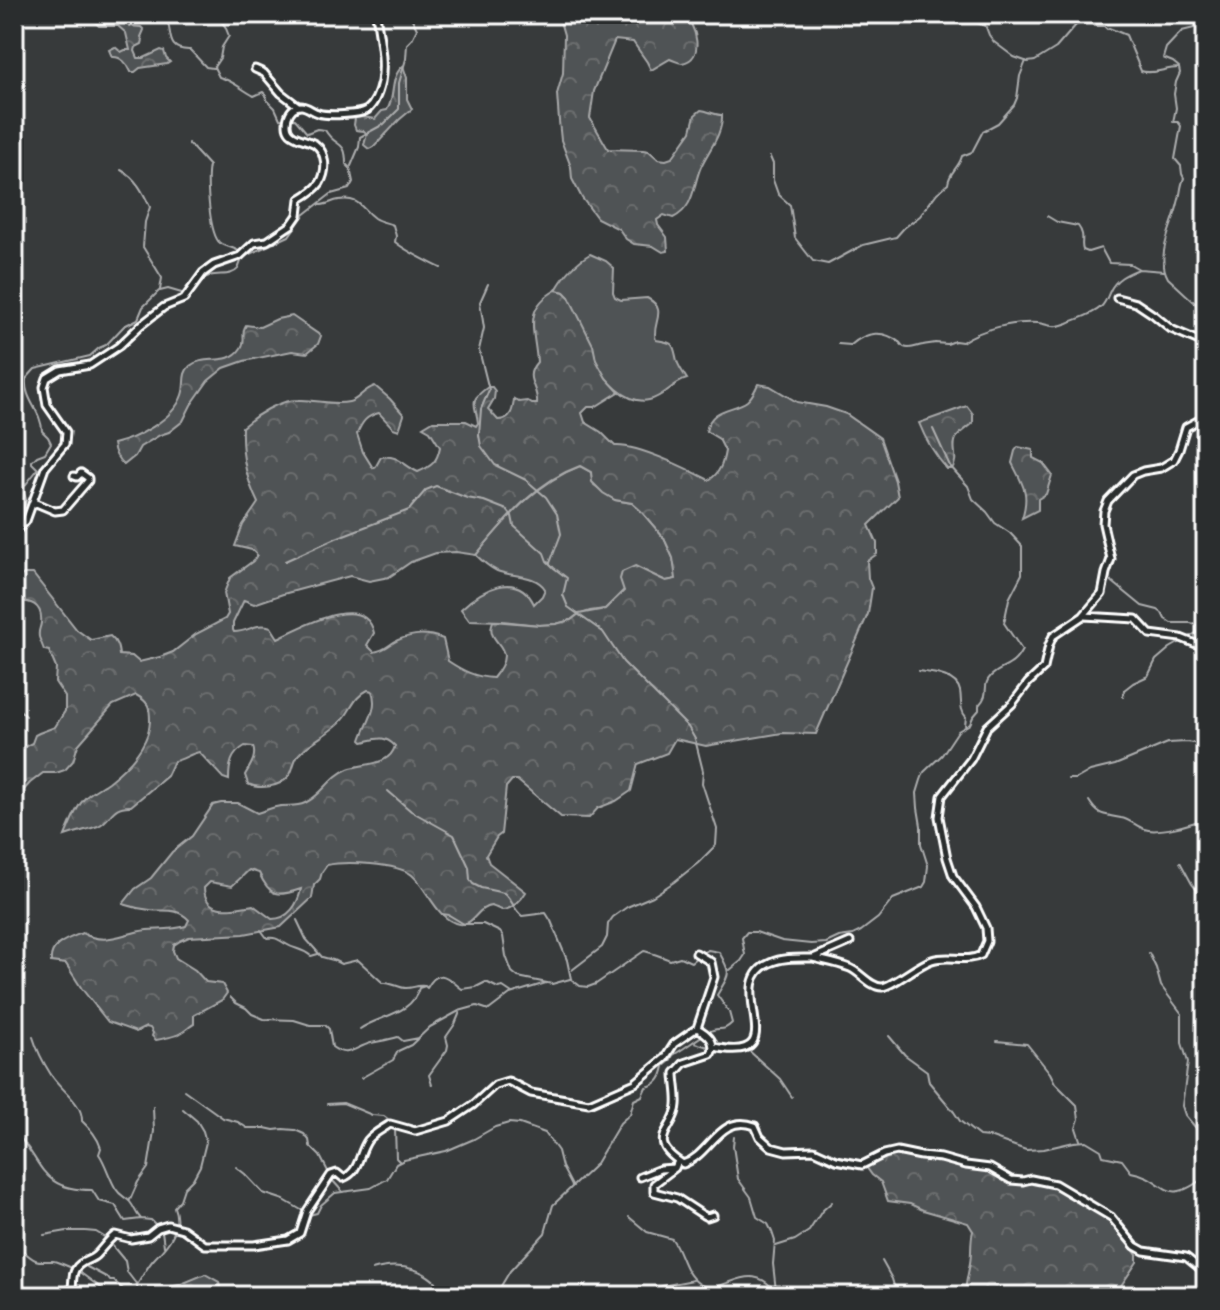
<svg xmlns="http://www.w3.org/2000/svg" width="1220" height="1310" font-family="Mynerve,sans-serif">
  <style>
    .grass { fill: #505354; stroke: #a8a9aa; stroke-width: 2 }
    .forest { fill: url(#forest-crowns); stroke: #a8a9aa; stroke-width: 2; fill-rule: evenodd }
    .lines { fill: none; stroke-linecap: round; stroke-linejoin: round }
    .stream { stroke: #adaeaf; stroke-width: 2 }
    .minor-casing { stroke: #fff; stroke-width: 11 }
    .minor { stroke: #2a2d2e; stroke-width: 5 }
  </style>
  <defs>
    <pattern id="forest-crowns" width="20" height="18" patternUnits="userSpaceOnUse" patternTransform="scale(2)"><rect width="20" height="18" fill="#505354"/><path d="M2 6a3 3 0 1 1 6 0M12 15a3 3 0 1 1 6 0" fill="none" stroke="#6a6d6e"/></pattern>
  </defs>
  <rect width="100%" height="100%" fill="#373a3b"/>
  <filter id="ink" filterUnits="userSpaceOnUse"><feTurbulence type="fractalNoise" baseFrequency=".0125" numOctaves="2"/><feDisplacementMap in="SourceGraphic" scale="16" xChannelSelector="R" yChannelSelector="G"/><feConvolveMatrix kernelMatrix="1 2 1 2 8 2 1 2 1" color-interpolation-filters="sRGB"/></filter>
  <g filter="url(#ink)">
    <path class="grass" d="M590,254L606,261L614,268L613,292L615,297L621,300L647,298C670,310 650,324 656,340C675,343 673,343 677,361C679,367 683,373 687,379C672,383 664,397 649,400C627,405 603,379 596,361C594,355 594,348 591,343C584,327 575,313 569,297L564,292L556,290C564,276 576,262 590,254Z
      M580,466L591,472L594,485L615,500L632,503L641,511L664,538L673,558L677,579L666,581L641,570L623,585L624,590L605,609L590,611L576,616L571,620L556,624L539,625L502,621L469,620L461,609C481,590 517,569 534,604L542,596L545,589C536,574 512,577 497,571C489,567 482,561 476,555C506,519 535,483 580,466Z"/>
    <path class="forest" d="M91,14H135L124,21L129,26L141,27L144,30L141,37L143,40L142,44L136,47L135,51L138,58H144L161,50L164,51L166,58L170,62L167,64L140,68L135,72H131C128,64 121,56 112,57L109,50L115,47L121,52L125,50H130L126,33L118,26H99L91,18Z
      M558,14H683C696,24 706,59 682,63C680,63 672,60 670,59L651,70L647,62L633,42L615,40L594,91L590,118L608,149L643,150L649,151L658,159L666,160L672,158L691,131L695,115L701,110C709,111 714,115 722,115C723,135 707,152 700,169C693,187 694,208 673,218L664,215L657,220L658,225L667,237L668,251L663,252L653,246L634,244L626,239L619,229L597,218L582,198L572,179L571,167L561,140L559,121L557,94L563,73L564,35Z
      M403,66L407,78V99L412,109L399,120L375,146L369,149L364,145L367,134L364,131L356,130L354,125L355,118L363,117L375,119L382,111L387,110C396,96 389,78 403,66Z
      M556,290L564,292L569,297L593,345L596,360L606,378L619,392L595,407H588L582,413L585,422L601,432L615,446C637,444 688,469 709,480C720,473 723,463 725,451L719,439L706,431C711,407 733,411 747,401C753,396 755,390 758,384L770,386L797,402L826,407L846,414L880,438L895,481L898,497L869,525L877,543V554L867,561L868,578L872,588L868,614L816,734L782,733L706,746L675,739L667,753L638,764L631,791L616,801L598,808L589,818L561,817L517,780H512L506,787L501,834L497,837L486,855L489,863L526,892C522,899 512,910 502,910C501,910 492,906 491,906C477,907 474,926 459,924C437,920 428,889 412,875C397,863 345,861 327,865L322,872L320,879L314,885L312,898L281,927L244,934L189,937L180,941L174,945L173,951L176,958L195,970L206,982L222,984L227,993L222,1000L194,1015V1024C190,1026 184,1032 179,1034C176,1036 161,1039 156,1040L152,1036L153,1033L150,1028L146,1027L136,1032L108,1022L82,989L66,964L51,962C49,944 68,939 82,933C106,946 122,933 147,930C160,929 173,930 186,926L189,920C177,907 165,912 150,910C141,909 132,907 123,904L135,889L151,878L172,852L192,836L213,805L221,803H238L257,813C265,811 272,807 281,806C290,805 296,807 305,803C323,795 330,776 348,769C364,763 390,766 395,746C384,734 376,739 363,742L361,740C366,723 379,709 372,691L368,690C355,696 352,708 344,718C332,733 312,740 299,754C293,760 294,770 289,776C280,787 260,790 248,784L245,775C250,766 257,757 253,747L245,746C231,754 229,765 229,780L223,778L199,752C189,754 183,760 174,761L167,776L131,806C110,805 112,820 98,826C87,830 76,832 65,836C71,822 76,807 86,797C92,791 101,787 108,782C126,768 149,746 150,721C150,707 149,702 136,695L113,705L78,745L73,761L65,770L56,773H43L30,783L14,801V752L32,743L35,735L39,733L55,727L65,711V697L55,682L56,668L49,651L44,650C43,647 40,640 39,637C38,629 40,630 41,623C43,604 30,600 14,602V581L24,574H33L77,630L91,640L110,636C117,642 118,647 119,655L132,656L139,662L160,657L173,652L196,634L225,619L228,614L224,593L230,578L253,561L257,555L252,550L235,546L243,525L258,503C246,479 241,455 242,427C256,415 279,400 298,400C315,399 331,406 349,402C358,401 362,390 375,386L390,399L404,415L399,430L393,428L379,413C366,416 362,422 357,434L363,452L373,468L376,466L381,457C398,454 404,466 418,472C432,466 437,462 440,447L430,431L423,427L433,421H466L476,426L478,423C476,403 467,402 488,387H492L495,391L494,399L488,409L498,420C511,420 513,410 514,399L519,402L527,401L532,404H537C539,386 522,379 537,362C535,331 522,309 556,290ZM580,466L591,472L592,482L603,493L615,500L632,503L641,511L664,538L673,558L676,579L666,581C655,576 645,571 635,566L622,572L620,579L624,591L605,609L579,614L571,620L556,624L539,625L493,621C483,646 522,643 493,678C475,677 463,671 448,661L443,639C427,633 414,633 398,640C387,645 388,649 374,652L367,645L374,633C365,591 301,627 278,638L271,627C255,622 249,632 234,632L233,630V623L244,600L254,604L283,594L350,576L369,581L389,577L411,562L436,553L456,552L476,555C506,519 535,482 580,466ZM249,870L259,873C270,897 277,897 301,889C298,904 289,919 272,919L253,905C234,908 205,916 204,888L210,882L232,886Z
      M292,316L321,336L318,344L307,353L292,351L244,361L224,368L208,381L191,405L183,421L169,432L160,435L140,447L135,456L124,465C117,459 114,453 113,444C136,439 174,419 182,395C186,384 181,374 190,366C204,354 229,367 241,348C247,340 240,334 246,325L260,327L277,319Z
      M967,406L973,414V423C968,428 961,432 957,437C950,447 960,458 952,469H947C935,455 926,441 919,423Z
      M1018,447L1033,450V458L1043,463L1052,475L1046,494L1038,499V510L1022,518C1030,493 1023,485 1012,463L1015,451Z
      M896,1152L923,1160L967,1164L992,1170L1004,1177L1057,1185L1107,1214L1137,1255V1262L1114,1296H965C965,1284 968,1275 970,1263C972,1252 970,1242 973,1231L968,1223L923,1210L910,1204L888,1201L881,1182L872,1175L864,1164Z
      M205,1274L219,1282L221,1296H153L164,1288L179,1285Z"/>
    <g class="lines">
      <path class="stream" d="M164,14C175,28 162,51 190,50L206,67L213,68
        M963,14L968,19L985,26
        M981,14L989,35L994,42L1014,57L1028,62L1035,61L1056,48L1076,25L1089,21
        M1085,14L1095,26H1104L1107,29L1109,28L1126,35L1141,71C1153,75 1165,68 1178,68
        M214,67L220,58L222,47L229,36L225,26L215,14
        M1179,67L1173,62L1163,58L1166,48L1182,31L1198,27L1206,20
        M1179,68L1180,73L1176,82L1174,94L1176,108L1173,122H1178L1181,126L1175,159L1181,166L1182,174L1184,178C1180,187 1181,194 1178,203C1173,226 1155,255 1168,278L1206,313
        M188,143L209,166C206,181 209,228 218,241C222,247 233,246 240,252
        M770,157L773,164V180L778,194L790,205L795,238L813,261L828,264L863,245L896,237L904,228L920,216L937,193L948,184C949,172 959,168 962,156L972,152L983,131L998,123L1014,105L1017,98L1020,76L1026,61
        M351,166L359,147L360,137L384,124L399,109V83L406,59L407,44L412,39L417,29L412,19L416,14
        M121,170C136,178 143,192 150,207L145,222L143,247L162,278L160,290
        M320,205C327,205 332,201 339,200C361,197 360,208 374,218C380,222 386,222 393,225L396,236L395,242C409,253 425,260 441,268
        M1047,216L1057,222L1078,226C1086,236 1080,243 1083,250L1088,252L1101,248L1109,263L1130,264L1139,269L1164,271
        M200,281C212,270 230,279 238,269C240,265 241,260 243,257L289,236L304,215L331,194L349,189L353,182L350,168L346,164C346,138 336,149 325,130L317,129L307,133L295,119L285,120L280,119L275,108L267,100L266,95L263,92L254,96C241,89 232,80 219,77L214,67
        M488,284L480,302L484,328L479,350L489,390L481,409L479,435L481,446L495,465L526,480L546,497L557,514L561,534L550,563
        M160,291L168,289L185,294
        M838,344L851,345C867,331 884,330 899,342C901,343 902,346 904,347C911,350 916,346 923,345C927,344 931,344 935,343L947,344L955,341L962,342C981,329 1015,321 1038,323C1052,325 1052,329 1068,323C1079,318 1092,315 1101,307C1106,302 1107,297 1110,291C1116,278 1127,274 1139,269
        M14,367L26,380C24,399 42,412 42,431L48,437L51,443L45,453L37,456L32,461V463L38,469L23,488L26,500L24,508L25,514L19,524L14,528
        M26,379L35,369L90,356L99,348L106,345L124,326L138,319L143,307L159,291
        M285,561L336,538L409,510L426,490L436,486L467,498L484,501L507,510L512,516L514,526L544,553L547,561L554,568L567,578L563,595L568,607L603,632L623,662L688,727L695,739L703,771L702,783L717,829L716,845L698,863L674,882L653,896L627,907L613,917L608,924L607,937L602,947L572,970
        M1109,579L1142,606L1158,610L1162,613L1165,619L1171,623H1191L1200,627
        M918,671C932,673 957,675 960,691C962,701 959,709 966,717L965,725
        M1123,697L1124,690L1133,683L1148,676L1156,660L1170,648L1196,633L1201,628H1206
        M14,705L26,716
        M1068,779H1076L1090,771L1115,765L1168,743L1186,742L1200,744L1206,743
        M388,791L411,811L454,835L469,867L470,880L473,884L481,888L504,893C512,899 513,909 522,916L546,913L551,921L567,960L571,979L580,986L588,987L596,984L644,951C646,951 666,958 670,960L680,957L691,962L697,957
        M1089,801C1099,817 1104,814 1121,818C1129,819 1136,826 1144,829C1158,834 1192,824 1206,818
        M1180,862L1192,884L1206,902
        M442,914L449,915L464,924H483L500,932L503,936L506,956L512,972L518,977L552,984L570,979
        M297,920L306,939L322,957L333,960L341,964L358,960L383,983C392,982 398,988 406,988C413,988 417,985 424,986
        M261,930L267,938C278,937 278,940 286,944C295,950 300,947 311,956L318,954
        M1149,953L1156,968L1161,986L1182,1014V1043L1188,1062L1182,1106L1185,1115L1196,1128L1200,1136L1196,1146V1156L1206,1164
        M730,970L741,961L745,955L742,938L747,932H756L782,941L811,944L826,943L839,937L853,935L861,931L878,918L893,899L923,887L926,882L928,866L921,844V826L918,808L917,793L921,780L924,772L942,755L958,731L970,724L973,717L979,710V705C991,693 981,686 991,676C1003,665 1013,668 1022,650L1004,623L1009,599L1022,574V546L1010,533L995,523L987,512L973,499L968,486L950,466L933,429
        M230,997L236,1003L246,1008L252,1014L264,1019L294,1020L310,1025H325L329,1029L332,1047C348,1059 355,1047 371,1043C380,1041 388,1040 398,1037L403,1041L419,1038
        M360,1029C380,1015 412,1015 419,988L425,986L427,988C440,964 450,981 462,989L476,987L486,982L498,988L503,987L512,993
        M889,1036L905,1055L927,1071L929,1082L954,1112L960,1121L979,1136L989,1137L1026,1150L1044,1149L1074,1142L1086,1141L1101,1150L1103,1156L1122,1160L1131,1172C1168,1178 1163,1210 1206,1176
        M33,1037C37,1050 43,1062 50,1073C59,1089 83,1102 82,1121C91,1130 97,1136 101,1148L99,1154C106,1164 109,1178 116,1189C120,1196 126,1197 130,1202C135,1208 135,1213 141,1219
        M997,1041L1027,1044L1050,1073L1055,1083L1077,1105L1079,1119L1076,1128L1080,1140
        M695,1043L712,1048
        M746,1048L780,1079L792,1097
        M361,1078L393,1060L398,1051L411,1045L430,1027L459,1011L477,1006L489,1010L510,994L546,983
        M432,1085L429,1075L447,1050L448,1045L446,1037L455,1024L460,1012
        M184,1090L223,1118L238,1122L247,1128H265L274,1130L283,1129L295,1130L304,1134L309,1140L310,1146L320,1156L333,1181L342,1191
        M327,1104L343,1103L372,1115L384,1116L393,1123
        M395,1129L396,1158L399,1161
        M14,1131C44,1161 38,1190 92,1190L99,1201L115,1205L125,1221L141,1219L151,1220L162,1231L164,1246
        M734,1137L733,1146L738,1179L751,1197L757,1217L768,1224L772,1232L775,1241L773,1264L776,1291
        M236,1167L245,1174L263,1193L284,1200L303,1211
        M130,1200L138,1182L148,1168L154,1131L153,1107
        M309,1215L317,1213L321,1205L335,1193L371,1188L387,1179L396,1164L404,1160L446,1151L474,1139L495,1127L509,1123L520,1124L545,1133L558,1151L562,1167L572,1186
        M629,1217L647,1232L672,1239C682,1253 683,1272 698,1283C722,1301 751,1252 778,1296
        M44,1235L67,1231H85L96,1232L106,1238L125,1261L127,1272L137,1285L138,1296
        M776,1246L795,1240L809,1231L822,1211L832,1202
        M23,1251C37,1263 36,1261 53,1261C59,1262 67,1266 72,1268
        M882,1261L892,1279L897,1296
        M87,1267L108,1278L110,1281H114L124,1290L137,1295
        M372,1270C401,1261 431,1269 446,1296
        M78,1271L112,1296
        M137,1285C142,1277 148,1265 155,1258C169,1244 182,1228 174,1207L180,1200L184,1188L193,1179L200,1166L206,1142L203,1131L197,1121L183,1109
        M495,1296L510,1271L545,1233L553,1205L595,1165L620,1123L630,1114L634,1100L642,1096L646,1087C658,1085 662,1077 664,1066L670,1061L673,1055C683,1050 705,1032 713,1030C722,1028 724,1031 732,1023L729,1012L717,995C730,973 732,975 719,952L708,950L702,953
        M650,1296L662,1286L693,1280"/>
      <g class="minor-casing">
        <path id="minor" d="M255,69L264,73L281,93L298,106
          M1117,298L1136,303L1154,315L1171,329L1206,344
          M32,505L36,503L55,511L63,510L88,481V478L81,473L77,477L74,476
          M14,533L26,521L45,468L65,444L66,432L47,405L44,387L47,378L60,370L90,365L119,346L141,325L164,307L184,299L203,273L214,265L240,256L254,243L267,241L291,225L298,215L300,199C307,195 315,190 320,183C327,171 327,153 315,144C303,137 282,139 288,117C290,111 294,106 301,106C307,106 313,112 318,113C327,116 359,115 367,110C375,104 379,91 381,82C385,60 379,36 376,14
          M1084,616L1136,619L1150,634L1181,638L1206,648
          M850,942L813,958C825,961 838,963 850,968C860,972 870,987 882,987C893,986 917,965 932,960C948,954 966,963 981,955L987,941L986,928L976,907L953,876L947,858L939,817L942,796L971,759L987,727L1012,704L1028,683L1044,668L1049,645L1053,636L1083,616L1102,594L1106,573L1111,559L1103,524L1104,511L1108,501L1133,475L1143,471L1161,468L1174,460L1179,450L1186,427L1201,419L1205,414L1206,388
          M696,953L711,962L714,977L697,1028
          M714,1047C798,1064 720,984 770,963C783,957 798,958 813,958
          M678,1161L675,1168L654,1184V1192L677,1198L703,1215L707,1217L713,1215
          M640,1177L660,1169L674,1168
          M70,1296C74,1287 71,1278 75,1270C79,1261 90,1261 96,1255C103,1248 107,1241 115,1235L131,1239L148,1236L158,1228L168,1225L183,1229L205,1245H254L288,1240L300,1233L307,1211L331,1175L337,1173L343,1178C360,1172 358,1154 368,1140C374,1133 383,1129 390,1124L415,1131L449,1121L473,1105L495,1085L508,1081L531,1093L589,1103L635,1083L665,1058L674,1044L697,1028C708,1034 717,1042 711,1054L684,1063L675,1073C675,1083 678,1094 677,1105C676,1130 643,1139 683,1164C711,1155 719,1113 755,1126L760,1137L771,1147L786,1151L814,1150L836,1160L862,1165L884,1154L897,1151L921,1156L941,1158L966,1165L990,1168L1011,1180L1023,1181L1031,1179L1055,1184L1111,1217L1135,1246L1144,1251L1186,1257L1206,1273"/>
      </g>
      <use href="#minor" class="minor"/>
    </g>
  </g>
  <rect width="1220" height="1310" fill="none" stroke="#2a2d2e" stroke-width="48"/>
  <rect x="24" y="24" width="1172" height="1262" fill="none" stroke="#fff" stroke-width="3" filter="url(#ink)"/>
</svg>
